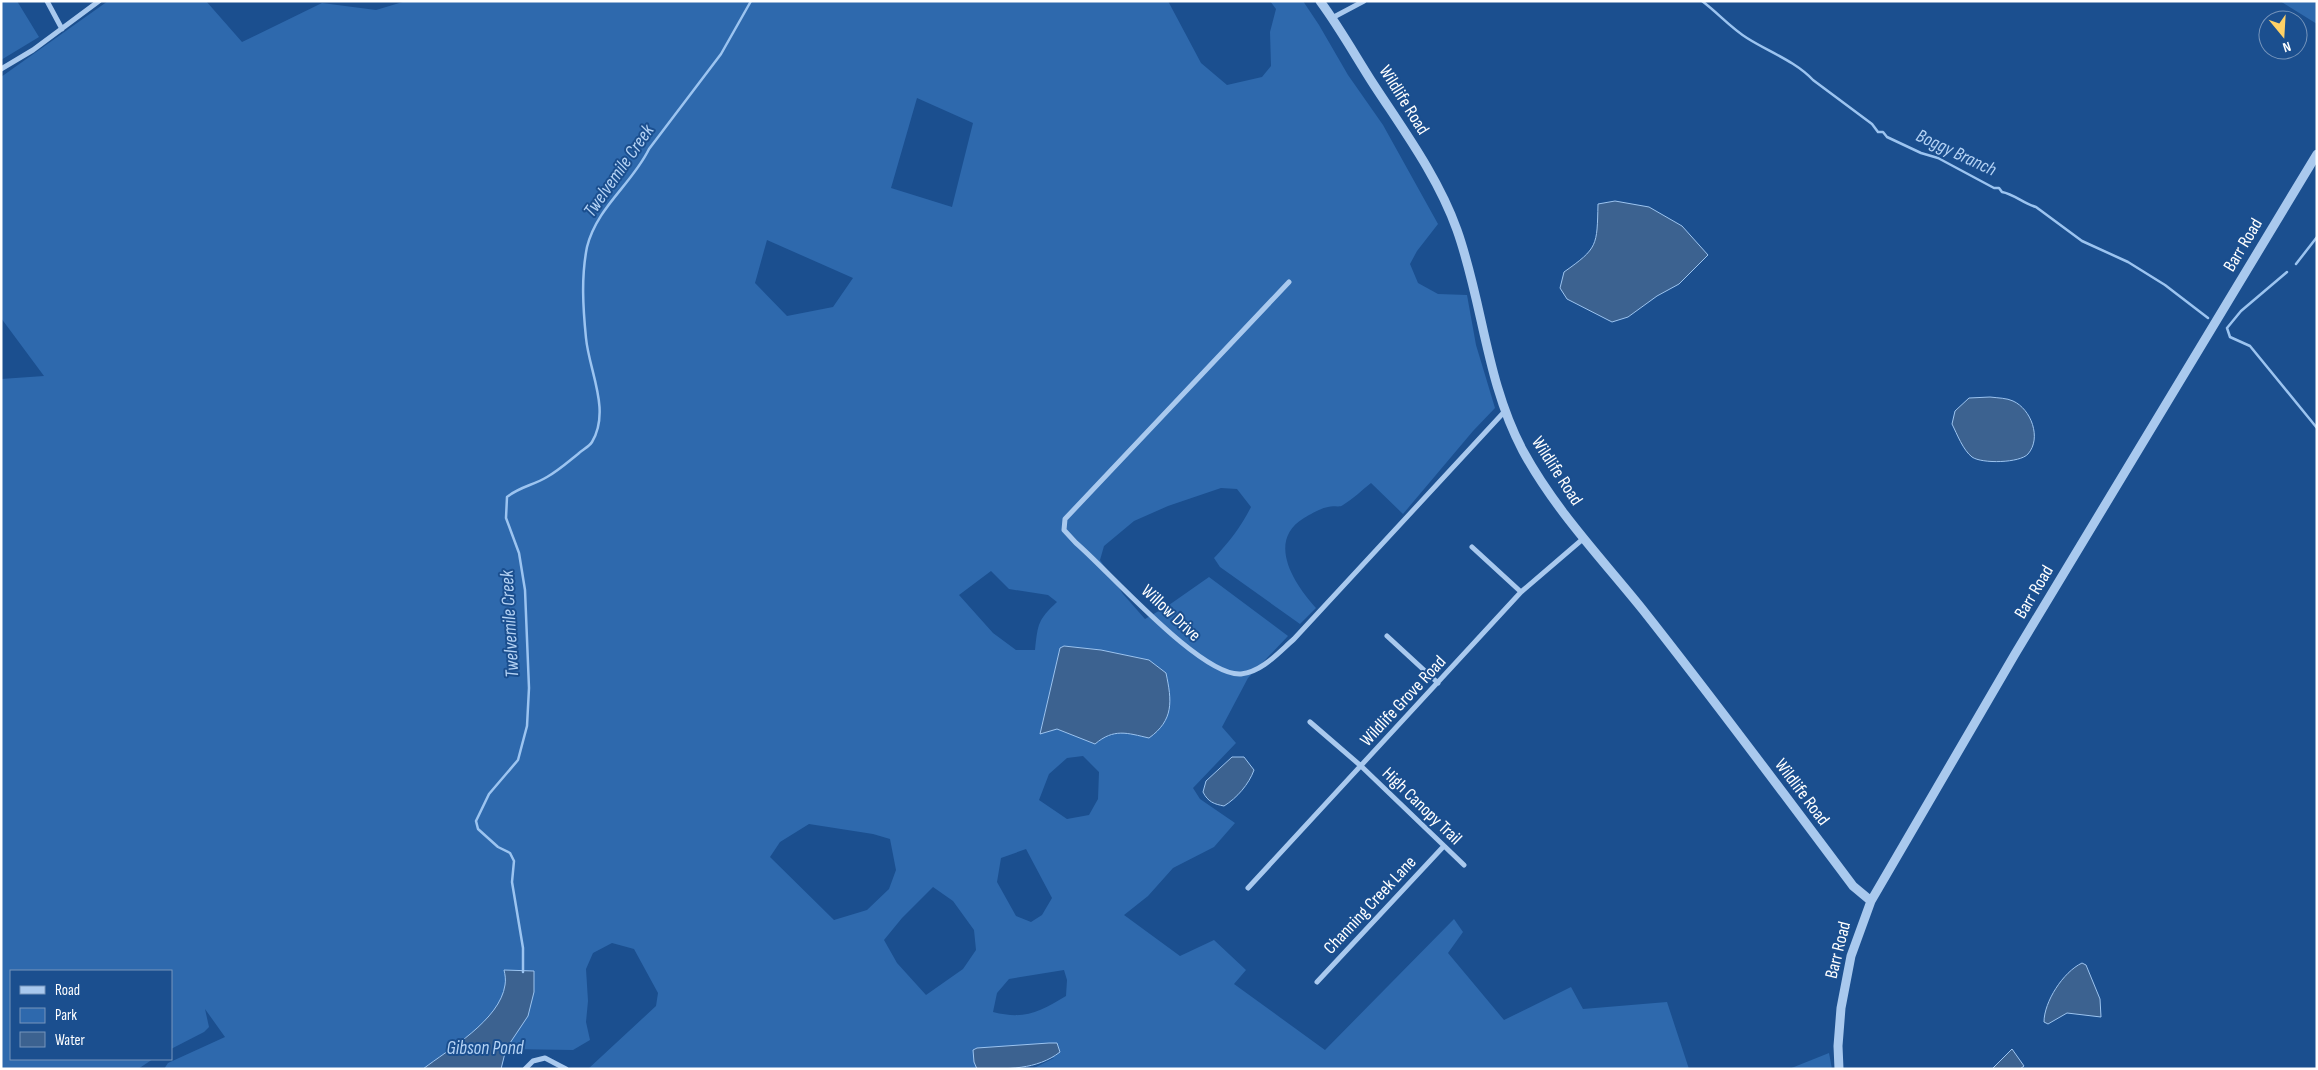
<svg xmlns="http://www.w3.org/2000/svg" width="2318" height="1070" font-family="'Sofia Sans Condensed',sans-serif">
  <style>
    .green { fill: #2e69ad; fill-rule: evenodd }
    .water { fill: #3c6290; stroke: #9cc4f0 }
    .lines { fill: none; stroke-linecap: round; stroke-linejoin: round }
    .stream { stroke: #9cc4f0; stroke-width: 2.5 }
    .minor { stroke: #a9c9ee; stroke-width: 5 }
    .tertiary { stroke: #a9c9ee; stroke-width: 9 }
    .labels { text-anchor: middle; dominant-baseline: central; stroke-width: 4; stroke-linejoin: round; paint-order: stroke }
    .street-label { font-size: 18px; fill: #fff; stroke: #1b4f8f }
    .water-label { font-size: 19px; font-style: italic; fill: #b5d3f5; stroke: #1b4f8f }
  </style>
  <rect width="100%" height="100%" fill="#1b4f8f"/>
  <path class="green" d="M1,1H17L39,37L1,60Z
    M108,1H206L242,42L322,3L376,10L406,1H1168L1201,63L1227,85L1262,77L1271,66L1270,32L1276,9L1270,1H1303L1319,25L1348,75L1383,125L1438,224L1417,251L1410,264L1418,283L1438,294L1467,295L1476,345L1495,408L1473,431L1403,514L1371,483C1362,490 1353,499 1343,505C1339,508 1334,505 1328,507C1321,508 1311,514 1304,518C1266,541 1294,584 1316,608L1300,624L1220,567L1214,558C1229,542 1241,527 1251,507L1237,489L1221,488L1168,506L1134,521L1104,546L1100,560L1123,594L1145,619L1169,605L1209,577L1288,636L1248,678L1222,727L1236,743L1193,788L1200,799L1235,823L1214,847L1173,868L1148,896L1124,915L1180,956L1214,940L1246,970L1234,984L1325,1050L1454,919L1463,932L1448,953L1504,1020L1571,987L1583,1009L1667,1002L1689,1069H1032L1054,1058L974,1062L977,1069H588L656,1006L658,993L634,949L612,943L593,953L586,969L588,1001L586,1022L590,1040L573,1050L506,1049L501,1069H164L168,1063L225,1037L205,1009L209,1027L204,1032L171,1049V971H11V1059H153L138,1069H1V379L44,376L1,318V77ZM917,98L973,123L952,207L891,188ZM767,240L853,278L833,307L787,316L755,283ZM991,571L1009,589L1048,595L1057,602C1038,620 1038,623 1035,650H1016L993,633L959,595ZM1064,646L1101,650L1149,660V738C1127,733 1114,728 1095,744L1057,729L1040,733L1060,648ZM1083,756L1099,772L1098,799L1089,815L1067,819L1039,800L1049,774L1067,758ZM809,824L873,834L890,839L896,870L889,889L867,910L834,920L770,857L780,842ZM1026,849L1052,898L1042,915L1031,922L1016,916L997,882L1001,858ZM933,887L953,901L974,930L976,950L963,969L926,995L897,963L884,940L902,918ZM1064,970L1067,980L1066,996C1040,1012 1024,1020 993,1012L997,993L1009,979Z
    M2280,1H2317V24Z
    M1829,1053L1832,1069H1789Z"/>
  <path class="water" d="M1615,201L1649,207L1682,226L1708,255L1679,284L1657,296L1628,317L1612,322L1567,299L1560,288L1564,272C1598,248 1597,246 1598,204Z
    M1990,397C1998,398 2007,398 2013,401C2031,409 2042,438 2028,454C2020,463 1982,464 1972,457C1963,450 1957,434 1952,424L1955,411L1969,398Z
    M1064,646L1101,650L1149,660L1166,673C1172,701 1174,720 1149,738C1127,733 1114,728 1095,744L1057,729L1040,734L1060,648Z
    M1232,757H1244L1254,770C1249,784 1237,798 1224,806C1214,804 1208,802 1203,792L1206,781Z
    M2082,963L2086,965L2100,999L2101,1017L2067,1013L2048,1024L2044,1022C2044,1002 2063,972 2082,963Z
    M504,970L534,971V992L528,1016L506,1049L501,1069H423C449,1049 500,1020 505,985C506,980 505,974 504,970Z
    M1049,1043H1057L1060,1052C1037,1070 1007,1069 977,1069L974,1062L973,1050L977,1048Z
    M2012,1049L2024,1066L2020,1069H1992Z"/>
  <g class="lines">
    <path class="stream" d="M1702,1C1718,13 1731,28 1747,38C1769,52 1795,61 1813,80L1872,124L1878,132H1883L1887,137L1921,153L1938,158L1994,188H1999L2002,192C2014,194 2024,204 2036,207L2082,241L2128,262L2165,285L2208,318
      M2296,264L2317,237
      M2287,272L2241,311L2227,328L2230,337L2250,346L2317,428
      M523,972V948L512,882L514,861L510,853L498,847L478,829L476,821L489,794L518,760L527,726L529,688L525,590L519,553L506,518L507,497C519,487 534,485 547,477C558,471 568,462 578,454C582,450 589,447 592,442C611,410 589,371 586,338C583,308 581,277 587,247C597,207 632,184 649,149L721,54L751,1"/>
    <path class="minor" d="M47,1L62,29
      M1332,18L1364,1
      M1,69L33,50L99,1
      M1289,282L1065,519L1064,530L1076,543C1109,571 1201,677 1241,674C1262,672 1279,652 1294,639L1505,411
      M1472,547L1521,592
      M1387,636L1438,683
      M1310,722L1361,766L1464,865
      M1248,888L1521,592L1584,538
      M1317,982L1443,847
      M525,1069L533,1061L545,1058L566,1069"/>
    <path class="tertiary" d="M1320,1C1340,28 1356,57 1374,85C1404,131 1438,177 1457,230C1483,303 1486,382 1523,451C1555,510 1602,559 1643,610C1715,701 1784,794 1853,886L1871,901
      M1839,1069L1838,1046L1841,1008L1851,956L1871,901L2015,654L2317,154"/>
  </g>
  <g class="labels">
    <g class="street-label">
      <text transform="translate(1404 100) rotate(58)">Wildlife Road</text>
      <text transform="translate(2243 245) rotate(-59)">Barr Road</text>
      <text transform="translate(1557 471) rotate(57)">Wildlife Road</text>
      <text transform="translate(2034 592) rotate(-59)">Barr Road</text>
      <text transform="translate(1171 613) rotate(43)">Willow Drive</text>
      <text transform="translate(1403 701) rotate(-47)">Wildlife Grove Road</text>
      <text transform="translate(1802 792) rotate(53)">Wildlife Road</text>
      <text transform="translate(1422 806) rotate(44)">High Canopy Trail</text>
      <text transform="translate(1370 905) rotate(-47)">Channing Creek Lane</text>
      <text transform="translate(1838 950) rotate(-76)">Barr Road</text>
    </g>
    <g class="water-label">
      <text transform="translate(1956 153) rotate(25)">Boggy Branch</text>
      <text transform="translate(619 171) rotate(-55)">Twelvemile Creek</text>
      <text transform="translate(510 624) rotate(-93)">Twelvemile Creek</text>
      <text x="485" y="1048">Gibson Pond</text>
    </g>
  </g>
  <rect width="2318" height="1070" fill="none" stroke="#ffffff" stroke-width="5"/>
  <rect x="10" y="970" width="162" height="90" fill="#1b4f8f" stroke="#7695bc"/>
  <rect x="20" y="986" width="25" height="8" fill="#a9c9ee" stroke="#7695bc"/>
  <text x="55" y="995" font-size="15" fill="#ffffff">Road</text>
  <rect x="20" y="1008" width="25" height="15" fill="#2e69ad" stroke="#7695bc"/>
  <text x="55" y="1020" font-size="15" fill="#ffffff">Park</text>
  <rect x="20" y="1032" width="25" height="15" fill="#3c6290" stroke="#7695bc"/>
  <text x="55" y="1045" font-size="15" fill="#ffffff">Water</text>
  <g transform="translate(2283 35) rotate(162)"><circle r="24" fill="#1b4f8f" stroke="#7695bc"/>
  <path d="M0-4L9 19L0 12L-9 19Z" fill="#ffd166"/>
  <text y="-8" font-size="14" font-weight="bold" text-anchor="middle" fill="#ffffff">N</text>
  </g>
</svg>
